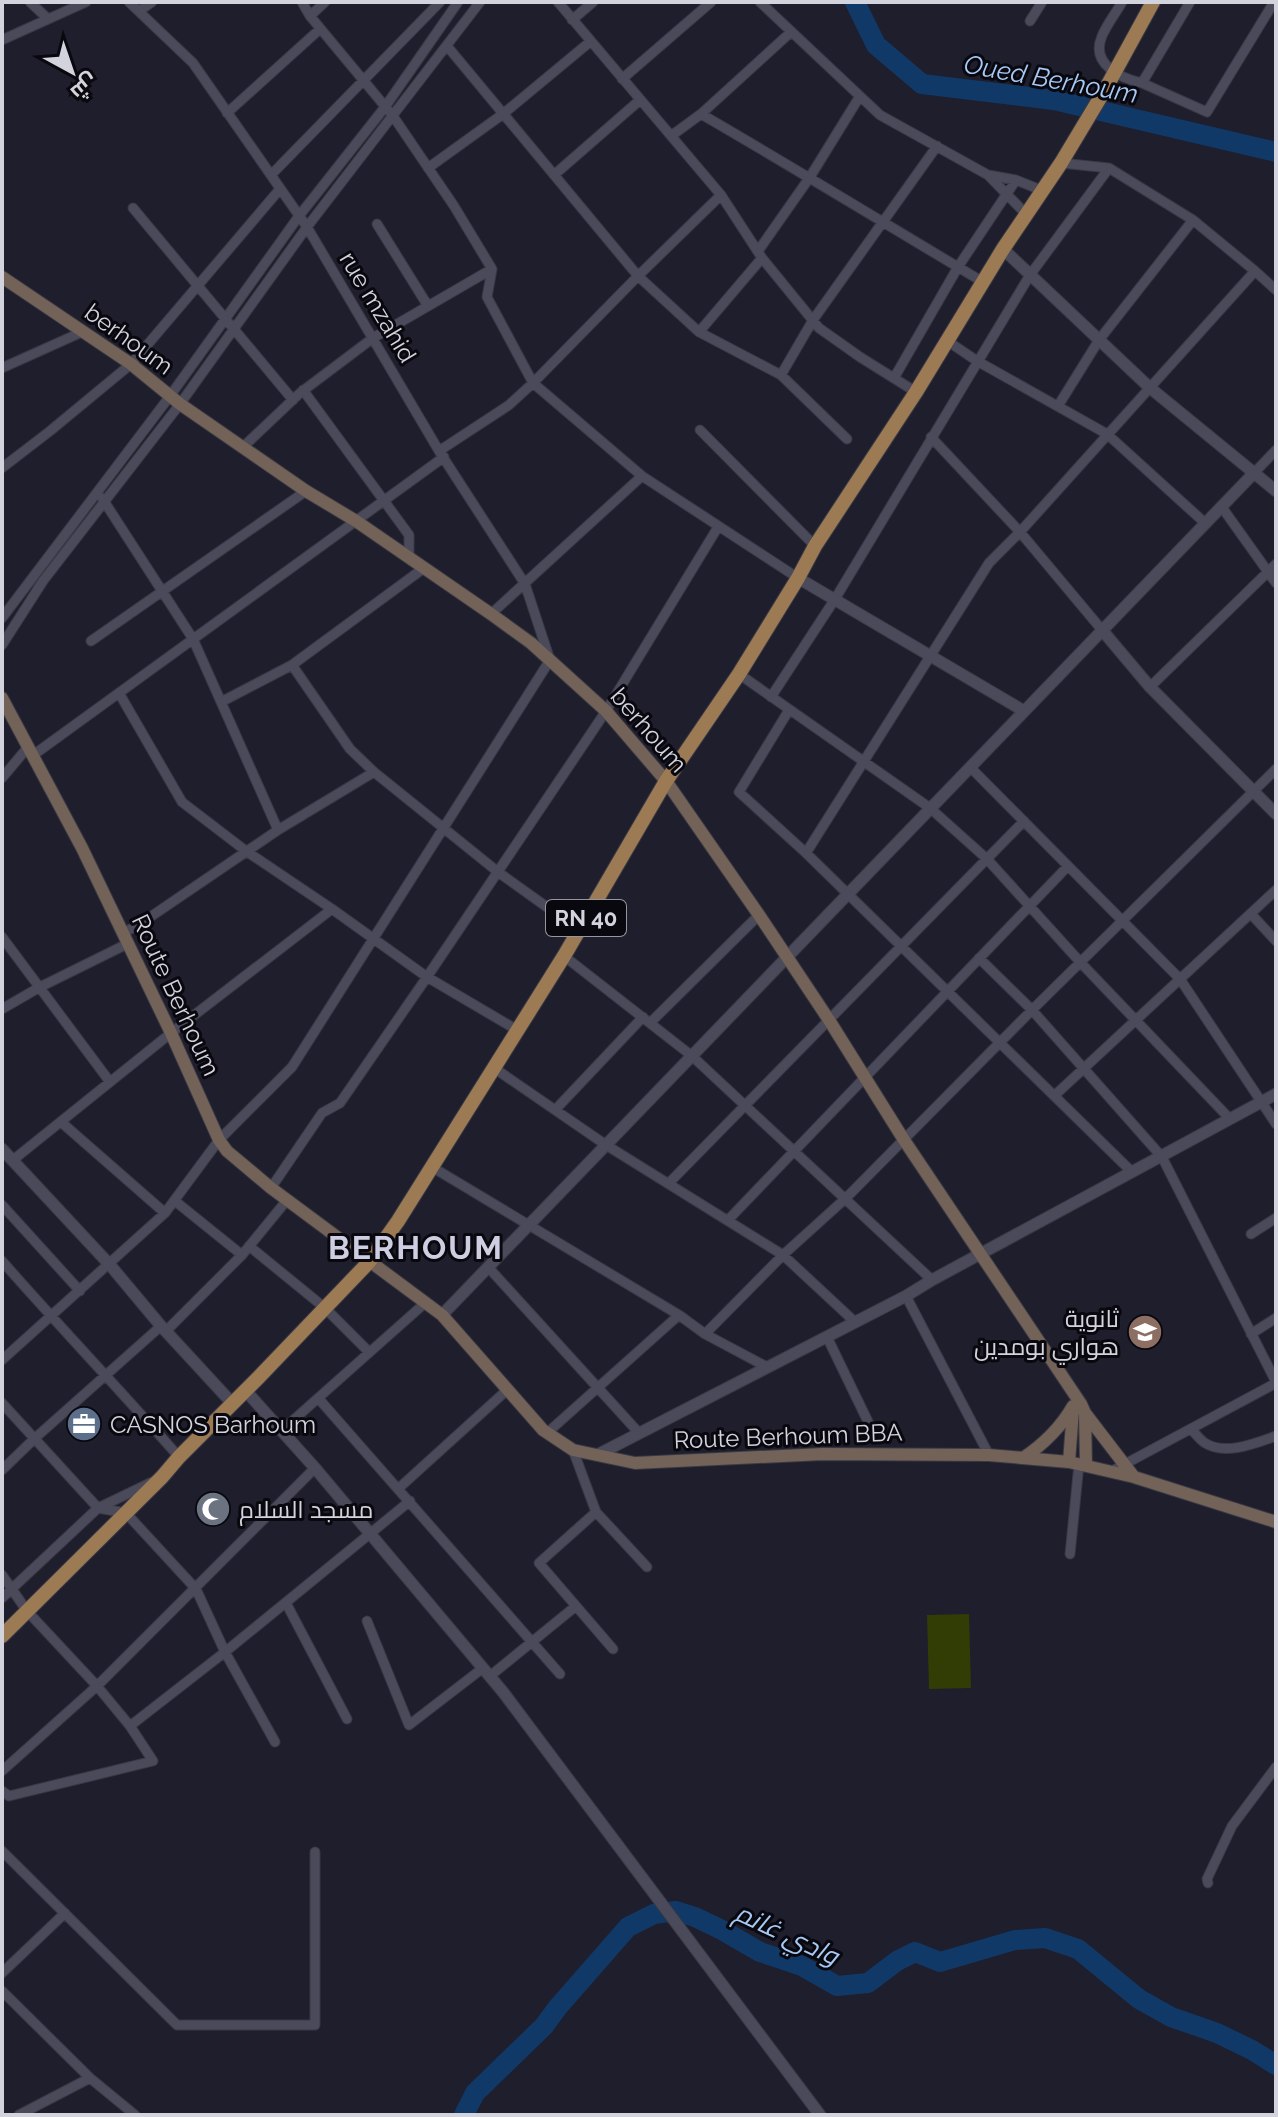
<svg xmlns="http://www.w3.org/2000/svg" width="1278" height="2117" font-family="Raleway,Cairo,sans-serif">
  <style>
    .green { fill: #323c05 }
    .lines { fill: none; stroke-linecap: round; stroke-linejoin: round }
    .river { stroke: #113968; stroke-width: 20 }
    .minor-casing { stroke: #393944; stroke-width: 11 }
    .tertiary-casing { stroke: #393944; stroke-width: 13 }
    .secondary-casing { stroke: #393944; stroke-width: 14 }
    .primary-casing { stroke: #393944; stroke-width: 16 }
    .minor { stroke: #4a4a5b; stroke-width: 9 }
    .tertiary { stroke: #4a4a5b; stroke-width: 11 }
    .secondary { stroke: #736257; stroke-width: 12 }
    .primary { stroke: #9c7a53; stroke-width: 14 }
    .labels { text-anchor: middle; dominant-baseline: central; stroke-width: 6; stroke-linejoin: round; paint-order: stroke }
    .shield { fill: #09080f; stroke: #96969f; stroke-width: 2 }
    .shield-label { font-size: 22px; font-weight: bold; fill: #d3d3dd }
    .street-label { font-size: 24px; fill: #d3d3dd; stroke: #09080f }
    .poi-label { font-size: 24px; fill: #d3d3dd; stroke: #09080f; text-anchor: start }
    .water-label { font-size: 26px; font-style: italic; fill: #a6c9f6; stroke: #09080f }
    .district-label { font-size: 32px; font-weight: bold; letter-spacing: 2px; fill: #cecee2; stroke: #09080f }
  </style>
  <rect width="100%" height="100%" fill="#1e1e2c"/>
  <path class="green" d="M969,1614L971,1688L929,1689L927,1615Z"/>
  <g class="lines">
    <path class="river" d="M855,2L876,45L922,84L1054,100L1276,152
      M464,2115L475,2093L544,2026L558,2007L628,1927L654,1914L676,1911L695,1917L722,1930L760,1952L802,1966L837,1986L868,1983L897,1961L915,1952L940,1962L1015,1940L1045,1938L1078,1949L1139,1999L1171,2017L1217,2033L1252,2050L1276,2065"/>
    <g class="minor-casing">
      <path id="minor" d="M30,2L48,19
        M302,2L310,16L393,116L454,206L492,269L487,297L533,383L642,476L798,578
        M558,2L721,195L762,258L819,328L860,357L916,392
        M760,2L880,115L988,175L1016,180L1041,190
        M1122,2C1116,13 1107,24 1102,36C1090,64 1120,78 1142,83L1190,2
        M139,11L152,2
        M310,16L325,2
        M572,20L593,2
        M1030,21L1042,2
        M2,40L86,2
        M447,46L638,276L699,332L781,375L847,439
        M622,79L711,2
        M1142,83L1207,112L1274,2
        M227,113L320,29
        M701,114C796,169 889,226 983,282
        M671,136L701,114L791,32
        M1061,163L1109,168L1193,220L1255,271L1276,290
        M428,168L503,114L591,41
        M271,175L440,2
        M554,175L640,100
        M988,175L1026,214
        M133,208L293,400
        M377,224L428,306
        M758,251L810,177L860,96
        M699,332L762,258
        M946,340L977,361L1107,434L1205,523
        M2,368L82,332
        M781,375L813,320L937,146
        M894,378L958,267L1016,180
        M303,390L409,535V558
        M1058,406L1099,340L1193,220
        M700,430L815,546
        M931,437L1020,532L1102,630
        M243,447L300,393L373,338L492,269
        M439,451L509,405L533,383L638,276L721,195
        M2,468L50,431L131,364L280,189
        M1254,473L1276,450
        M102,498L193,639L278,830
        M1221,506L1276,583
        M491,614L642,476
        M2,618L170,396L299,216L385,107L458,2
        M91,641L306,491
        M2,645L43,581L180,404L307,227L480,2
        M292,665L350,749L374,772
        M739,674L930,808L987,859L1081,963L1230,1119
        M1150,687L1276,564
        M119,693L182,802L246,851L332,909L427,977L517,1030
        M771,697L835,599L1030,275L1109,168
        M221,702L292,665L424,568
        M789,710L739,792L806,853L1132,1172
        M32,756L444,457
        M970,767L1180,979L1276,1124
        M2,778L28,747
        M806,853L989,563L1020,532L1255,271
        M1251,914L1276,941
        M122,933L137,926L278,830L374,772L498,872L579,930
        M2,937L110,1082
        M564,956L692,1056L932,1280
        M979,958L1032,1010L1162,1157L1276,1382
        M2,1009L40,987L127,944
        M650,1023L759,915
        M494,1068L606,1145L783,1255L855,1322
        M1054,1096L1276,890
        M555,1110L643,1017
        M61,1122L165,1213
        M13,1160L171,1033L332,909
        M432,1167L679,1315L705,1334L767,1367
        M669,1183L1024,821
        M271,1188L322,1113L340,1103L427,977L606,711L718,527
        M175,1201L242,1255
        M2,1205L80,1291
        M728,1220L1068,866
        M1251,1234L1276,1218
        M249,1246L325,1308L369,1352
        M2,1261C60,1327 121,1391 179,1457
        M488,1267L639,1433
        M906,1296L989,1455
        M166,1331L242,1255L287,1200
        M705,1334L783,1255L846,1198L1032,1010L1276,769
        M1251,1334L1276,1318
        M827,1337L873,1432
        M2,1360L165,1213L219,1140L292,1067L550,660L525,584L439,451L307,227L193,63L129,2
        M319,1399L560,1674
        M2,1403L98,1508L126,1513L196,1589L225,1652L275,1742
        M1191,1429C1195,1433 1200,1440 1205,1443C1225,1456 1256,1443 1276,1436
        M281,1431L425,1303
        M547,1433L679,1315
        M573,1450L596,1512L539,1563L613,1649
        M2,1470L34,1439L161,1326
        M1112,1471L1276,1383
        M399,1488L507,1390
        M596,1512L647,1567
        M1070,1554L1079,1464
        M2,1575L27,1611L97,1686L130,1726L153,1761L9,1796L2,1791
        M2,1598L98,1508L152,1482
        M286,1603L347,1719
        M367,1621L409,1725L483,1668
        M490,1676L576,1606
        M130,1726L225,1652L410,1501
        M2,1771L97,1686L315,1468
        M2,1851L177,2025H315V1852
        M1208,1883L1207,1879L1232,1826L1276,1767
        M2,1973L65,1913
        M2,1991L90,2078L135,2115
        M19,2115L90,2078"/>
    </g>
    <g class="tertiary-casing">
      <path id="tertiary" d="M1003,249L1149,387L1276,491
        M798,578L1024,711
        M1102,630L1150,687L1276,814
        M2,1149L110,1265L161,1326L232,1403
        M442,1315L1254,473
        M245,1390L315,1468L503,1692L820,2115
        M597,1455L906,1296L932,1280L1276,1094"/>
    </g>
    <g class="secondary-casing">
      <path id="secondary" d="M2,277L131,364L180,404L306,491L356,521L491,614L531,643L606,711L666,781L759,915L829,1020L904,1140L1081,1404L1085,1413L1086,1466
        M2,698L82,848L171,1033L219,1140L227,1151L271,1188L442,1315L543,1430L573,1450L635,1463L823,1454L989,1455L1069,1462L1134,1477L1276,1522
        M1085,1413L1134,1477
        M1023,1458C1044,1444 1061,1427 1073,1406
        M1069,1462L1073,1410"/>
    </g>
    <g class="primary-casing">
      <path id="primary" d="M2,1636L162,1477L179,1457L258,1378L369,1262L398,1221L564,956L666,781L739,674L798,578L815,546L916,392L1003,249L1061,163L1106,88L1153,2"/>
    </g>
    <use href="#minor" class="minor"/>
    <use href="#tertiary" class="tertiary"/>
    <use href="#secondary" class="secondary"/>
    <use href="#primary" class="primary"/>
  </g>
  <defs>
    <g id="school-disc" transform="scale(1.8)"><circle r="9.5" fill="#8d6e63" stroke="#09080f"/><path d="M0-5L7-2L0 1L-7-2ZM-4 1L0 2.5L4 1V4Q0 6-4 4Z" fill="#fff"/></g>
    <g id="office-disc" transform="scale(1.8)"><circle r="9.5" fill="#5c6f8a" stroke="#09080f"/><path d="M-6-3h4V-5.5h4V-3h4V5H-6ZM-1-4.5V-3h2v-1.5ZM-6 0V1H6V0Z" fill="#fff"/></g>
    <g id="mosque-disc" transform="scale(1.8)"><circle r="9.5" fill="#6b7280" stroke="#09080f"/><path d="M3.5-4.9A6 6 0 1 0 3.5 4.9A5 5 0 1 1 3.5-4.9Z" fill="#fff"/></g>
  </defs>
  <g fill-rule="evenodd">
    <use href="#school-disc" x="1145" y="1332"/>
    <use href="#office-disc" x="84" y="1424"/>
    <use href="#mosque-disc" x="213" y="1509"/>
  </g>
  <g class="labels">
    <rect class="shield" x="546" y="900" width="80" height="36" rx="6"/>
    <g class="shield-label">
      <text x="586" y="918">RN 40</text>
    </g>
    <g class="street-label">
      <text transform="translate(378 307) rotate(59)">rue mzahid</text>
      <text transform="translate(129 339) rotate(36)">berhoum</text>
      <text transform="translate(649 730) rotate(49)">berhoum</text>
      <text transform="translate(176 995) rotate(65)">Route Berhoum</text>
      <text transform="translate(788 1436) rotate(-2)">Route Berhoum BBA</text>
    </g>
    <g class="poi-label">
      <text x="1119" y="1318" text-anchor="end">ثانوية<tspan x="1119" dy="28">هواري بومدين</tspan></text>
      <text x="110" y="1424">CASNOS Barhoum</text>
      <text x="239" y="1509">مسجد السلام</text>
    </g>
    <g class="water-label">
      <text transform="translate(1051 79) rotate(10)">Oued Berhoum</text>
      <text transform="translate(787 1934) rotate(25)">وادي غانم</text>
    </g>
    <g class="district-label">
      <text x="416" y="1247">BERHOUM</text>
    </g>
  </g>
  <rect width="1278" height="2117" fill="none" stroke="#d3d3dd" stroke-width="8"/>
  <g transform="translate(72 72) rotate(140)" stroke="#09080f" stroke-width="6" paint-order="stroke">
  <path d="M0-6L14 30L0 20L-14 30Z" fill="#d3d3dd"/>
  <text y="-12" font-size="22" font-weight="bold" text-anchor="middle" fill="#d3d3dd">ش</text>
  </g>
</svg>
